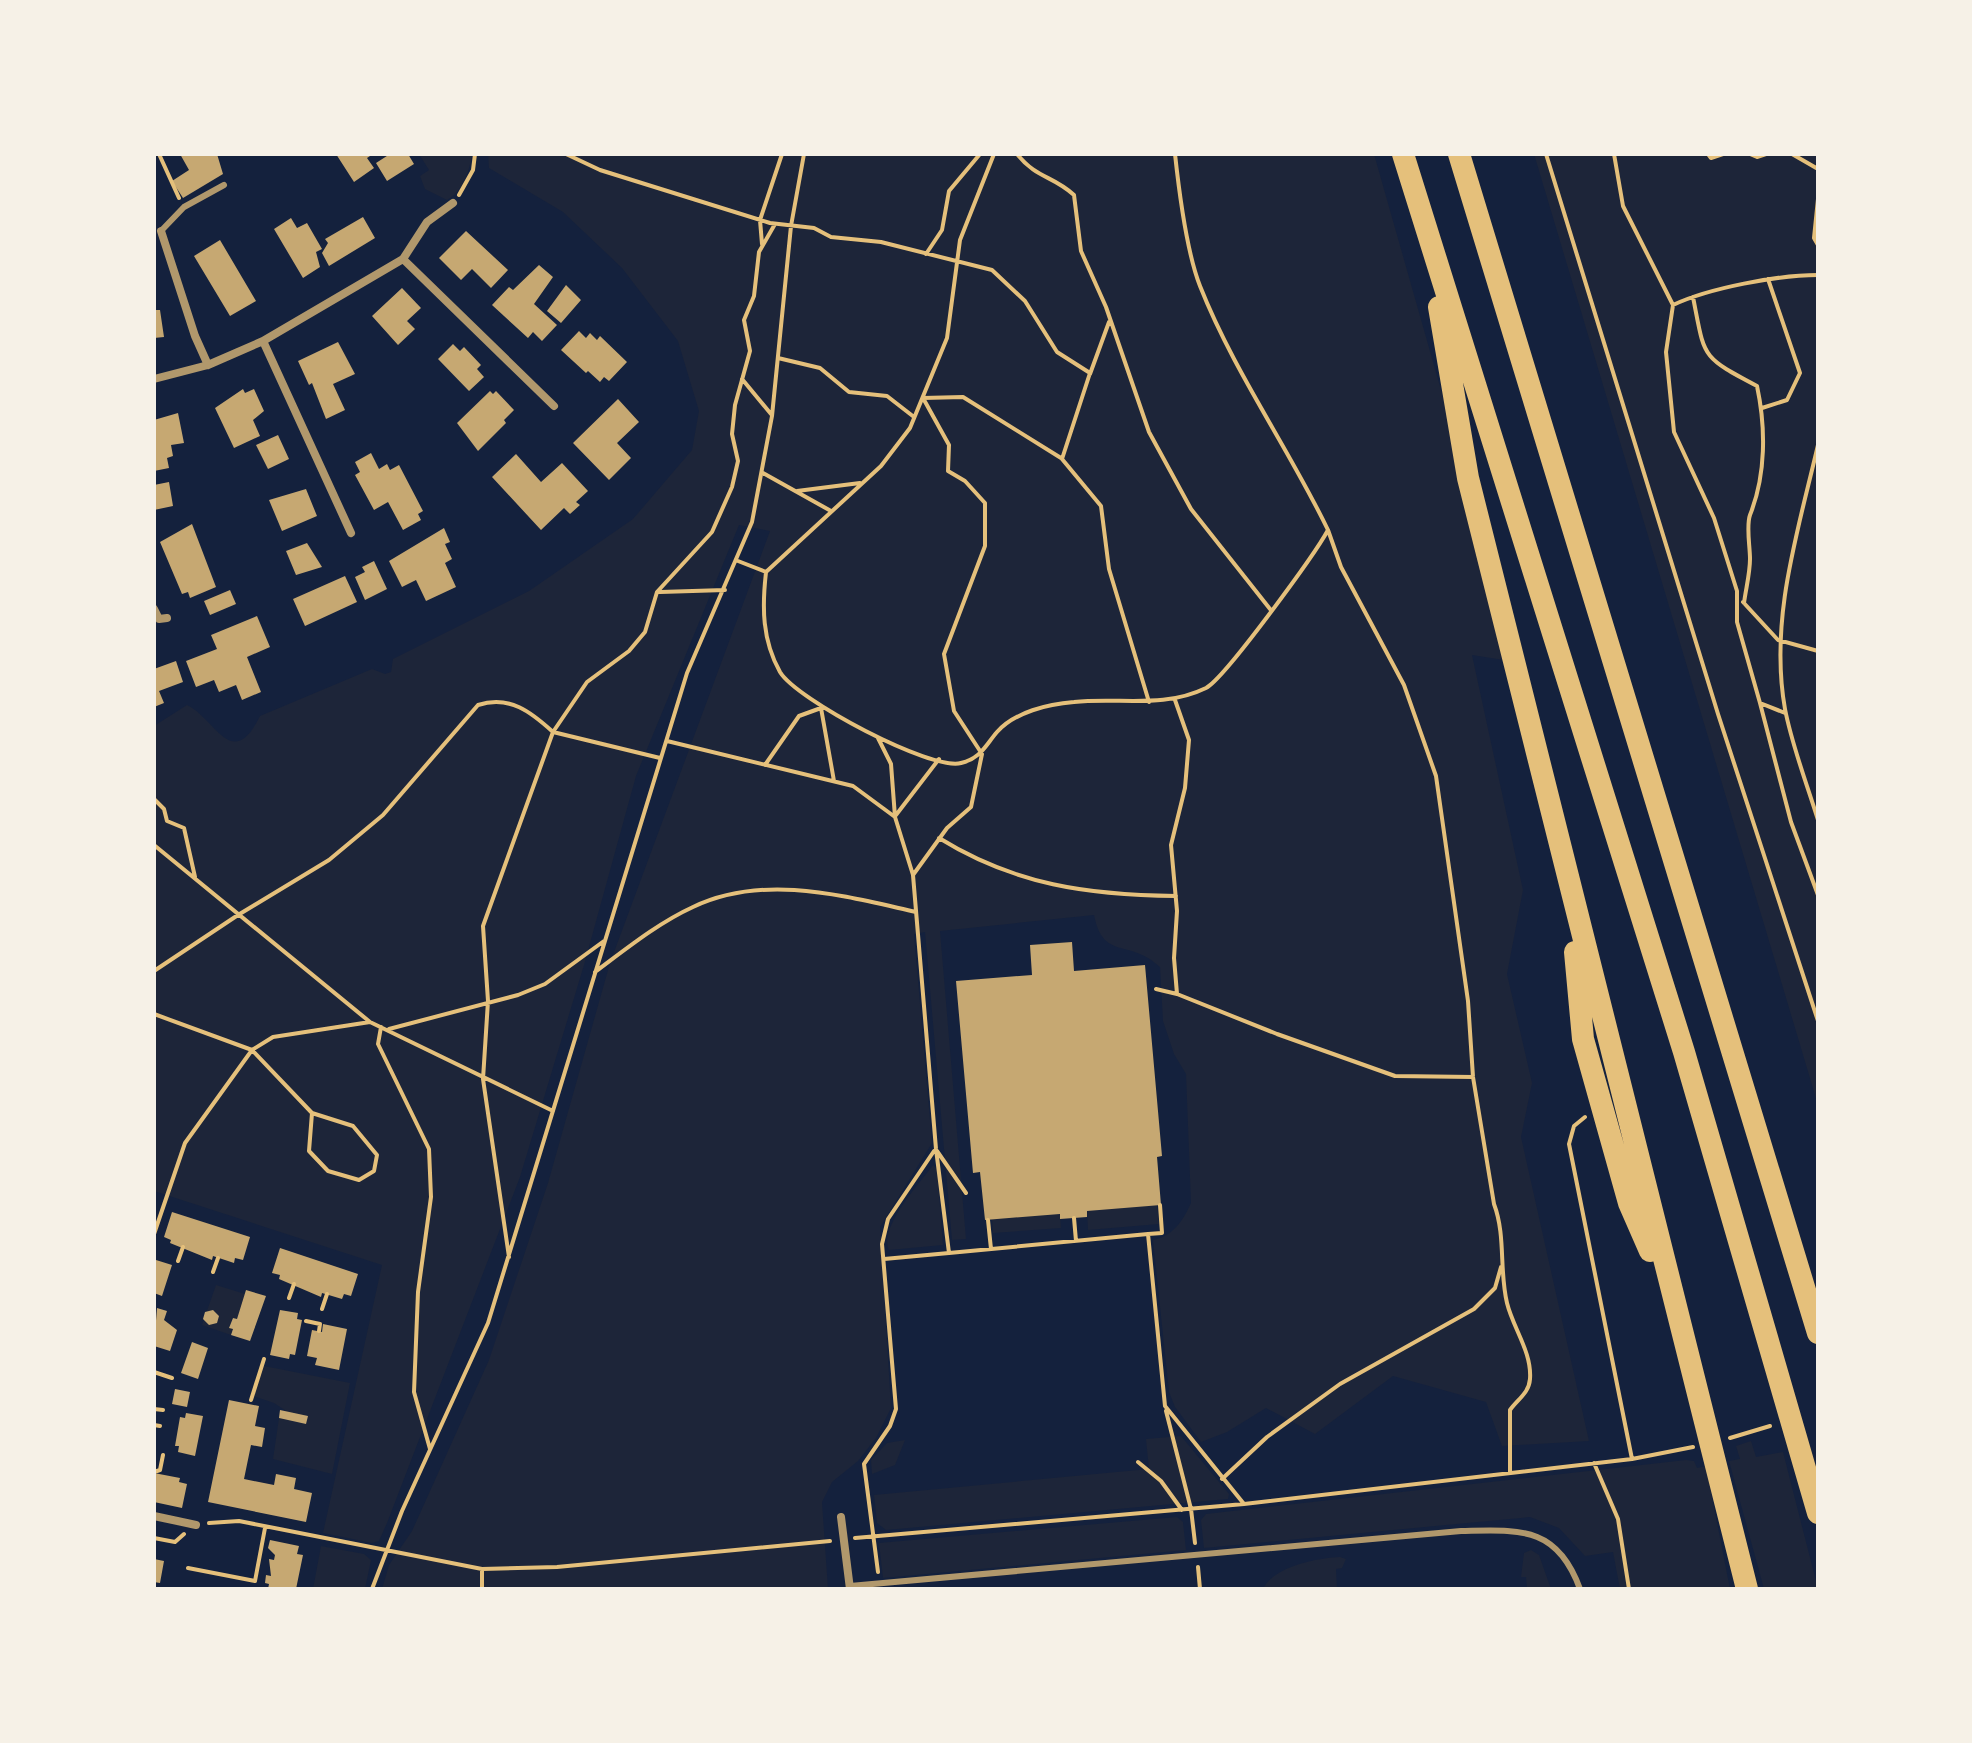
<svg xmlns="http://www.w3.org/2000/svg" width="1972" height="1743" font-family="'Source Serif 4',serif">
  <style>
    .green { fill: #1d2539 }
    .building { fill: #c6a872 }
    .lines { fill: none; stroke-linecap: round; stroke-linejoin: round }
    .path { stroke: #e5c07b; stroke-width: 4 }
    .service { stroke: #b1986c; stroke-width: 6 }
    .minor { stroke: #b1986c; stroke-width: 8 }
    .motorway { stroke: #e5c07b; stroke-width: 22 }
  </style>
  <rect width="100%" height="100%" fill="#14213d"/>
  <path class="green" d="M419,154H472C470,170 462,192 447,200L425,189L420,176L429,170Z
    M488,154H1374L1466,478L1510,661L1472,655L1523,890L1507,974L1532,1083L1521,1137L1589,1441L1502,1446L1486,1402L1393,1376L1315,1434L1266,1408L1227,1432L1201,1442L1175,1407L1169,1392L1153,1240C1173,1236 1183,1221 1191,1203L1186,1074L1174,1054L1163,1021L1160,967C1129,938 1103,961 1094,915L940,931L966,1239L952,1240L925,932L914,934L932,1143L880,1227L891,1408L876,1438L858,1461L832,1482L822,1502L828,1589H382L389,1565L412,1531L489,1360L548,1183L610,963L770,531L739,525L636,776L584,965L520,1177L387,1523L379,1541L372,1543L323,1533L382,1265L154,1191V726L187,705C216,719 232,773 260,716L372,669L385,674L391,672L393,659L529,591L633,519L692,450L699,411L678,341L622,268L563,212L489,168Z
    M1534,154H1818V1105Z
    M933,1165L937,1169L943,1245L889,1250C878,1228 920,1183 933,1165Z
    M1157,1205L1159,1224L1088,1230L1087,1211Z
    M1060,1214L1061,1228L993,1233L992,1219Z
    M216,1285L245,1294L237,1319L232,1318L229,1328L233,1329L231,1335L202,1325Z
    M264,1366L350,1383L332,1474L273,1459L279,1418L306,1424L274,1403L253,1396Z
    M1181,1436L1229,1494L1228,1499L886,1530L877,1523L874,1495L1149,1469L1146,1439Z
    M905,1440L895,1465L872,1474L871,1460L887,1443Z
    M1751,1441L1756,1457L1783,1452L1818,1589H1764L1729,1461L1740,1459L1736,1446Z
    M1686,1460L1694,1461L1697,1468L1706,1466L1730,1589H1620L1613,1552L1585,1556L1559,1528L1530,1517L1204,1548L1201,1520L1206,1514Z
    M1177,1517L1183,1522L1186,1550L883,1578L879,1543Z
    M321,1546L364,1554L371,1560L365,1589H313Z
    M1531,1550L1539,1555L1551,1589H1527L1526,1577H1521L1524,1553Z
    M1340,1557L1346,1559L1342,1568L1336,1569L1337,1589H1263C1274,1566 1318,1558 1340,1557Z"/>
  <path class="building" d="M180,154H217L223,174L183,198L172,181L189,170Z
    M336,154H373L367,158L374,168L354,182Z
    M390,154H408L414,164L387,181L376,163Z
    M363,217L375,238L329,266L322,253L328,243L325,239Z
    M291,218L297,228L307,223L322,249L316,252L320,267L303,278L274,229Z
    M466,231L508,270L491,288L472,269L461,280L439,258Z
    M220,240L256,301L230,316L194,256Z
    M539,265L553,277L534,304L557,325L542,341L533,332L528,338L492,305L509,287L513,290Z
    M566,285L581,300L561,323L547,311Z
    M402,288L421,308L407,321L415,329L398,345L372,316Z
    M154,310H160L164,337L154,338Z
    M579,331L586,338L590,333L597,340L600,336L627,362L609,381L604,377L600,382L588,371L586,373L561,350Z
    M338,342L355,374L333,384L345,410L326,419L312,383L309,385L298,361Z
    M453,344L460,351L464,347L481,365L477,369L484,377L469,391L438,359Z
    M243,389L245,393L254,389L264,411L253,420L260,436L234,448L215,408Z
    M490,391L493,394L496,391L514,410L504,420L506,423L478,451L457,423Z
    M618,399L639,422L617,443L631,458L609,480L573,443Z
    M178,413L184,443L171,445L173,456L167,458L169,468L154,471V420Z
    M278,435L289,459L268,469L256,445Z
    M371,453L379,469L387,464L390,470L399,465L423,511L418,514L421,520L403,530L388,502L374,510L355,475L360,472L355,462Z
    M516,454L541,482L562,463L588,491L576,502L580,505L570,514L564,508L541,530L492,477Z
    M169,482L173,506L154,510V485Z
    M306,489L317,516L282,531L269,500Z
    M192,524L216,587L190,598L188,592L182,594L160,542Z
    M444,528L450,542L445,544L452,559L445,563L456,587L426,601L416,580L402,587L389,561Z
    M307,543L322,567L296,575L286,551Z
    M374,561L387,589L365,600L355,577L365,572L362,567Z
    M345,576L357,602L305,626L293,599Z
    M230,590L236,604L210,615L204,601Z
    M257,616L270,647L247,657L261,692L242,700L236,685L219,692L214,680L196,687L186,661L217,649L211,635Z
    M176,661L183,682L159,691L164,703L154,707V669Z
    M1072,942L1074,971L1145,965L1162,1156L1157,1157L1161,1205L1087,1211V1217L1060,1219V1214L985,1220L980,1172L973,1173L956,981L1032,975L1030,945Z
    M172,1212L250,1237L243,1260L235,1258L234,1263L213,1256L212,1260L170,1243L171,1240L164,1237Z
    M280,1248L358,1274L351,1296L344,1294L342,1299L322,1293L321,1297L279,1279L280,1275L272,1273Z
    M156,1260L172,1265L162,1296L154,1293Z
    M246,1290L266,1296L250,1341L231,1335L233,1329L229,1328L233,1318L237,1319Z
    M157,1308L167,1311L164,1320L177,1330L170,1351L154,1346Z
    M213,1310L219,1316L217,1323L209,1325L203,1319L205,1312Z
    M280,1310L298,1313L297,1319L302,1320L295,1355L290,1354L289,1359L270,1355Z
    M323,1324L347,1329L339,1370L315,1365L317,1358L307,1356L312,1330L322,1332Z
    M192,1342L208,1348L198,1379L181,1373Z
    M175,1389L190,1392L187,1407L172,1404Z
    M229,1400L259,1406L255,1426L265,1428L262,1447L251,1445L244,1479L274,1485L276,1474L296,1478L294,1489L312,1493L306,1522L208,1502Z
    M280,1410L308,1416L306,1424L279,1418Z
    M186,1413L203,1416L195,1456L178,1452L179,1446H175L180,1417L185,1418Z
    M154,1473L180,1478L179,1482L187,1484L182,1508L154,1502Z
    M270,1540L299,1546L297,1554L303,1555L296,1589H268L269,1584L265,1583L266,1575L271,1576L269,1559L274,1560L275,1555L268,1548Z
    M154,1559L164,1561L160,1583L154,1582Z"/>
  <g class="lines">
    <path class="path" d="M159,154L179,198
      M566,154L600,170L770,223L814,228L831,237L881,242L992,270L1025,301L1057,352L1090,373L1062,459L1101,506L1109,569L1149,702
      M994,154L960,240L947,338L910,428L881,466L766,572C762,607 762,640 780,672C797,700 931,771 961,763C981,758 985,746 997,732C1015,712 1048,704 1074,702C1119,697 1163,709 1206,688C1225,678 1315,554 1328,530C1288,447 1234,372 1200,286C1187,253 1179,191 1175,154
      M1017,154C1037,179 1052,175 1074,195L1081,251L1106,307L1149,432L1191,509L1270,609
      M1546,154L1718,714L1818,1021
      M1614,154L1623,206L1673,305L1666,352L1674,432L1714,518L1737,591V622L1760,703L1785,713
      M1708,154L1711,158L1723,154
      M1750,154L1757,157L1766,154
      M1792,154L1818,169
      M459,195L473,170L475,154
      M1818,199L1814,238L1818,245
      M762,244L760,220L782,154
      M926,254L942,230L949,191L980,154
      M1693,297C1705,358 1700,356 1757,386C1766,428 1766,475 1750,515C1746,526 1750,546 1750,559C1750,573 1746,588 1744,603
      M1673,305C1709,288 1778,275 1818,275
      M778,358L820,368L849,392L887,396L914,417
      M1090,374L1109,322
      M742,379L771,414
      M1762,408L1787,400L1800,373L1768,279
      M1818,445C1798,531 1769,620 1785,709C1792,746 1807,784 1818,820
      M763,473L831,511
      M797,491L860,483
      M1328,530L1341,567L1404,685L1436,776L1468,1001L1473,1077L1494,1204C1506,1236 1499,1270 1507,1303C1513,1328 1532,1352 1530,1379C1529,1393 1518,1399 1510,1410V1472
      M738,561L766,572
      M660,592L725,590
      M1743,602L1778,640L1818,651
      M1175,700L1189,740L1185,788L1171,845L1177,911L1174,958L1177,994L1277,1034L1395,1076L1473,1077
      M1760,703L1791,822L1818,895
      M878,738L891,764L895,817
      M667,741L853,786L895,817L913,875L936,1149L949,1253L1148,1234L1165,1406L1244,1504
      M765,765L799,716L821,708L834,781
      M154,799L164,809L167,821L184,828L195,877
      M896,815L939,759
      M939,838C1015,885 1088,895 1176,896
      M154,845L370,1022L553,1111
      M913,875L947,828L971,807L982,754L954,711L944,654L985,546V503L965,481L948,471L949,445L923,398L963,397L1061,458
      M154,971L238,915L329,860L383,815L478,705C510,695 531,712 553,732L587,682L629,651L645,632L657,592L712,532L732,487L738,461L732,434L735,405L750,351L744,320L754,296L759,252L775,224
      M595,972C626,949 658,923 693,907C764,873 844,896 916,912
      M1156,989L1177,994
      M154,1014L252,1050L312,1113L309,1151L328,1171L359,1180L374,1171L377,1155L353,1126L312,1113
      M381,1027L378,1044L429,1149L431,1197L418,1292L414,1392L430,1449
      M389,1029L518,995L545,984L604,941
      M1585,1117L1574,1126L1569,1144L1632,1459
      M937,1151L966,1193
      M1074,1218L1076,1241
      M988,1220L991,1249
      M154,1234L185,1143L252,1050L273,1037L370,1022
      M1148,1234L1162,1233L1160,1205
      M509,1257L483,1079L488,1001L483,926L553,732L660,758
      M884,1259L949,1253
      M178,1261L183,1247
      M213,1272L218,1258
      M289,1298L294,1284
      M322,1309L327,1294
      M306,1321L320,1324L319,1331
      M154,1372L172,1378
      M251,1400L264,1359
      M154,1409L163,1410
      M1166,1411L1191,1509L1195,1543
      M154,1425L160,1426
      M1730,1438L1770,1426
      M1138,1462L1161,1481L1182,1510
      M1594,1463L1618,1519L1629,1589
      M154,1472L160,1470L163,1455
      M1222,1479L1267,1437L1340,1384L1474,1309L1495,1288L1501,1267
      M209,1523L239,1521L482,1569L557,1567L830,1541
      M154,1538L175,1542L184,1534
      M855,1538L1244,1504L1632,1459L1693,1447
      M1198,1567L1200,1589
      M188,1568L255,1581L265,1528
      M878,1572L864,1464L890,1426L896,1409L882,1244L888,1219L934,1151
      M372,1589L402,1511L488,1323L687,673L752,522L772,416L791,226L804,154
      M482,1589V1569"/>
    <path class="service" d="M161,231L184,207L224,185
      M850,1586L1461,1531C1519,1530 1557,1525 1580,1589"/>
    <path class="minor" d="M161,231L195,336L208,365
      M403,259L554,406
      M263,341L351,533
      M154,379L208,365L263,341L403,259L427,222L453,203
      M154,609L159,619L167,618
      M154,1516L196,1525
      M841,1517L850,1589"/>
    <path class="motorway" d="M1403,154L1684,1052L1818,1513
      M1459,154L1818,1333
      M1439,307L1468,478L1747,1589
      M1575,952L1583,1039L1629,1203L1650,1251"/>
  </g>
  <rect width="1972" height="1743" fill="none" stroke="#f6f1e7" stroke-width="312"/>
</svg>
